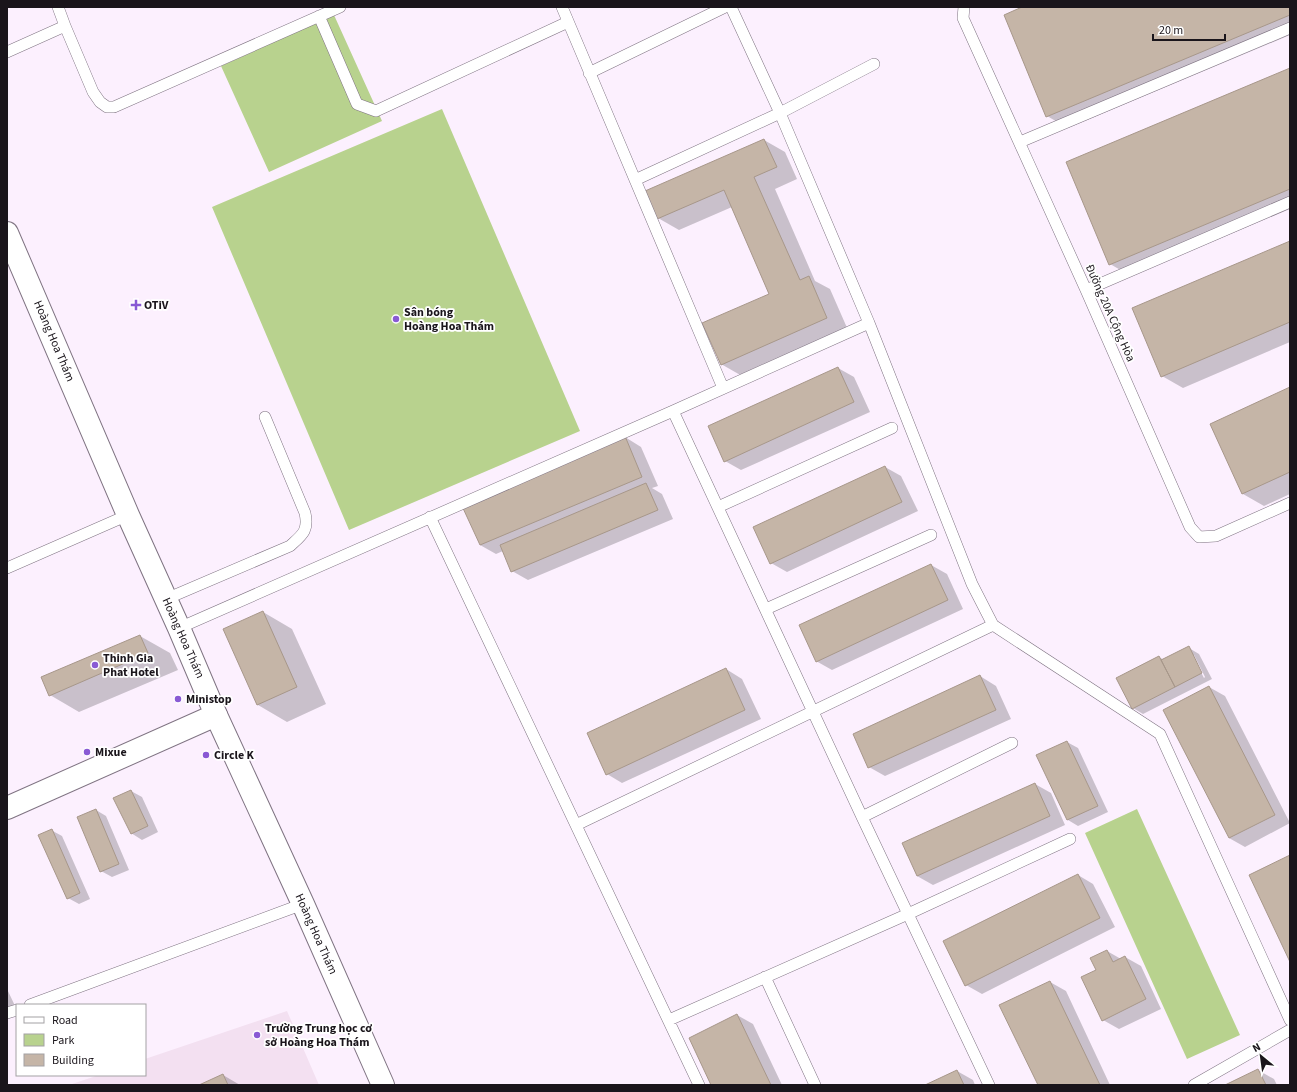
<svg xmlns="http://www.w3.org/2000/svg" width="1297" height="1092" font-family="'Source Sans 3',sans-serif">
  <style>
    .education { fill: #f3e0f1 }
    .green { fill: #b8d28e }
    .shadow { fill: #0003; fill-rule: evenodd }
    .building { fill: #c5b5a7; stroke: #a7978a }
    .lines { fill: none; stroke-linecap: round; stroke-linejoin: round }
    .service-casing { stroke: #7f7382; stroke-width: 12 }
    .minor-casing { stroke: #7f7382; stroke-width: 24 }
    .secondary-casing { stroke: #7f7382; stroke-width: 24 }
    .service { stroke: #fff; stroke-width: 11 }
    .minor { stroke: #fff; stroke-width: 22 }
    .secondary { stroke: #fff; stroke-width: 22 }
    .poi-dot { fill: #895ad4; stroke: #fff; stroke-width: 1.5 }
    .labels { text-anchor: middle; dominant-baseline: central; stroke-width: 3.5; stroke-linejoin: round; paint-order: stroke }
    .poi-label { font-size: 12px; font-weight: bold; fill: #1a151b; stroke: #fff; text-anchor: start }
    .street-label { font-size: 12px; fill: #1a151b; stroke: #fff }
  </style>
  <rect width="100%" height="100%" fill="#fcf0fe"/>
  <path class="education" d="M287,1011L319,1085H69L99,1075H145V1059Z"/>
  <path class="green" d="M334,15L382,121L269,172L221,66Z
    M442,109L580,431L349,530L212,207Z
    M1137,809L1240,1035L1187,1059L1085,833Z"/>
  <path class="shadow" d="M1025,7H1290V35L1068,128L1047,116Z
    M1290,69V209L1131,276L1110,264Z
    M764,140L785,152L797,179L775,189L815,281L830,289L848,330L742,376L721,364L770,294L732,207L679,230L658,218L646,192Z
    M1290,242V342L1183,388L1162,376Z
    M838,368L854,377L870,412L741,470L725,461Z
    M1290,389V494L1264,506L1243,494Z
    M625,437L641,447L658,486L652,488L662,494L673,519L528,580L512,571L503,551L496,554L480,545Z
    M885,467L901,476L918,511L787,572L771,563Z
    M931,565L947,574L963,609L832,670L816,661Z
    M263,612L292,629L326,704L287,722L258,705Z
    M140,636L170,653L178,670L79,712L50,695L42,678Z
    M1189,648L1199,654L1212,679L1143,714L1133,708L1159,657L1164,660ZM1192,655H1194L1205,677L1204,678Z
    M726,669L742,679L761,719L622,783L607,774Z
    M980,676L996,686L1011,719L885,776L869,767Z
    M1209,687L1225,696L1290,823L1245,847L1229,838Z
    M1067,742L1078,748L1108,812L1078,826L1068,820Z
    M1035,784L1051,793L1065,825L933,885L917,876Z
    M131,791L142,797L158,832L142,840L131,833Z
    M96,810L106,816L129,870L112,877L101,871Z
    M51,830L62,836L90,899L79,904L68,898Z
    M1078,875L1093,884L1115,927L982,994L966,985Z
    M1107,951L1121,959L1125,957L1141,966L1161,1009L1119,1029L1103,1020L1097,970Z
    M1050,982L1066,991L1110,1085H1039Z
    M7,989L17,1010L7,1014Z
    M737,1015L753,1024L782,1085H713Z
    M1258,1070L1274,1079L1277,1085H1228Z
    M957,1071L973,1080L975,1085H927Z
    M223,1075L240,1085H201Z"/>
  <path class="building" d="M1022,7H1290V15L1046,117L1004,15Z
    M1290,68V189L1109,265L1066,162Z
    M764,139L777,167L754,177L800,280L809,276L827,318L721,365L702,323L769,294L724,190L657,219L645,191Z
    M1290,241V322L1161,377L1132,308Z
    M838,367L854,402L724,462L708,426Z
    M1290,387V472L1242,494L1210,424Z
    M625,436L642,477L480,545L462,506Z
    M885,466L902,502L770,564L753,527Z
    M646,483L658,510L511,572L500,545Z
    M931,564L948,600L816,662L799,625Z
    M263,611L297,687L257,705L223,629Z
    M140,635L148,653L49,696L41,677Z
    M1189,646L1202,673L1175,687L1161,660Z
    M1159,656L1175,687L1132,709L1116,678Z
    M726,668L745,710L606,775L587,733Z
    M980,675L996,710L868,768L853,734Z
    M1209,686L1275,815L1229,838L1163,710Z
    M1067,741L1098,806L1067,820L1036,755Z
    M1035,783L1050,816L917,876L902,843Z
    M131,790L148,826L131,834L113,798Z
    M96,809L119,864L100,872L77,817Z
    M52,829L80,893L67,899L38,835Z
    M1290,855V962L1249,875Z
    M1078,874L1100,918L965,986L943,941Z
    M1107,950L1113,962L1125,956L1146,999L1102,1021L1081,977L1096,970L1090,958Z
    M1050,981L1100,1085H1038L999,1005Z
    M737,1014L771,1085H711L689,1038Z
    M1258,1069L1266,1085H1225Z
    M957,1070L964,1085H925Z
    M223,1074L228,1085H199Z"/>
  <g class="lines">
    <g class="service-casing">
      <path id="service" d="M58,7L65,26
        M562,7L723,388
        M964,7L963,18L1086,290L1190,527L1199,537L1216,536L1290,503
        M319,16L357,104L376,111L568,22
        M7,52L65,26L93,92L100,102L107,107H114L340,7
        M874,64L780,113L869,323L972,584L993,625L1160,734L1290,1020
        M589,73L725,7
        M1020,142L1290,28
        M635,180L780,113L731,7
        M1086,290L1290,202
        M673,411L862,817L989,1085
        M718,507L892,428
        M430,517L699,1085
        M7,568L128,515
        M166,599L290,546C302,535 309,531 305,513L265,417
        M766,609L931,535
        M179,628L673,411L869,323
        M862,817L1012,743
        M576,825L993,625
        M765,977L815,1085
        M30,1005L303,904
        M7,1013L17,1010
        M669,1020L908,914L1070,839
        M1194,1085L1290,1030"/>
    </g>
    <g class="minor-casing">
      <path id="minor" d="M7,808L216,715"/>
    </g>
    <g class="secondary-casing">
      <path id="secondary" d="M7,233L128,515L179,628L216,715L303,904L383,1085"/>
    </g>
    <use href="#service" class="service"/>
    <use href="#minor" class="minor"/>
    <use href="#secondary" class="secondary"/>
  </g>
  <g class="poi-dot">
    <path d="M134 299h4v4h4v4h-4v4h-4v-4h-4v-4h4z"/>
    <circle cx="396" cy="319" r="4"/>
    <circle cx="95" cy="665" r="4"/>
    <circle cx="178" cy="699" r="4"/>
    <circle cx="87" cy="752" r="4"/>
    <circle cx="206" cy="755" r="4"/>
    <circle cx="257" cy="1035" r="4"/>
  </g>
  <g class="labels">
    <g class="poi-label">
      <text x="144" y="305">OTiV</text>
      <text x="404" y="312">Sân bóng<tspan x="404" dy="14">Hoàng Hoa Thám</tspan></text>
      <text x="103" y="658">Thinh Gia<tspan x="103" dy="14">Phat Hotel</tspan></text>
      <text x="186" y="699">Ministop</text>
      <text x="95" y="752">Mixue</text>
      <text x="214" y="755">Circle K</text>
      <text x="265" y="1028">Trường Trung học cơ<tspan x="265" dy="14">sở Hoàng Hoa Thám</tspan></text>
    </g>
    <g class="street-label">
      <text transform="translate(1110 313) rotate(66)">Đường 20A Cộng Hòa</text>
      <text transform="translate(54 341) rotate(67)">Hoàng Hoa Thám</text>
      <text transform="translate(183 638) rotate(66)">Hoàng Hoa Thám</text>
      <text transform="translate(316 934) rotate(66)">Hoàng Hoa Thám</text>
    </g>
  </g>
  <rect width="1297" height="1092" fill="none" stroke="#1a151b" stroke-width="16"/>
  <rect x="16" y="1004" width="130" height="72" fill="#ffffff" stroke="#a3a1a4"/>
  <rect x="24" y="1017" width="20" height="6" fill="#ffffff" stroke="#a3a1a4"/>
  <text x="52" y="1024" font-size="12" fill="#1a151b">Road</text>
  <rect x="24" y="1034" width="20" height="12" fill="#b8d28e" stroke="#a3a1a4"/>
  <text x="52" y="1044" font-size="12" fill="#1a151b">Park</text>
  <rect x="24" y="1054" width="20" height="12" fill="#c5b5a7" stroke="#a3a1a4"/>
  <text x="52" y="1064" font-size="12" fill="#1a151b">Building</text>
  <g transform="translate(1261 1056) rotate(331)" stroke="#ffffff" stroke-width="3" paint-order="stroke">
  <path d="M0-3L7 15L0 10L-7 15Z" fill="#1a151b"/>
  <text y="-6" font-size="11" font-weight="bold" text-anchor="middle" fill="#1a151b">N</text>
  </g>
  <path d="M1153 34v6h72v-6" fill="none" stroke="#1a151b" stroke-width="2"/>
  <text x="1159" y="34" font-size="12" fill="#1a151b" stroke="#ffffff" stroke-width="3" paint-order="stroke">20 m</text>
</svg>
